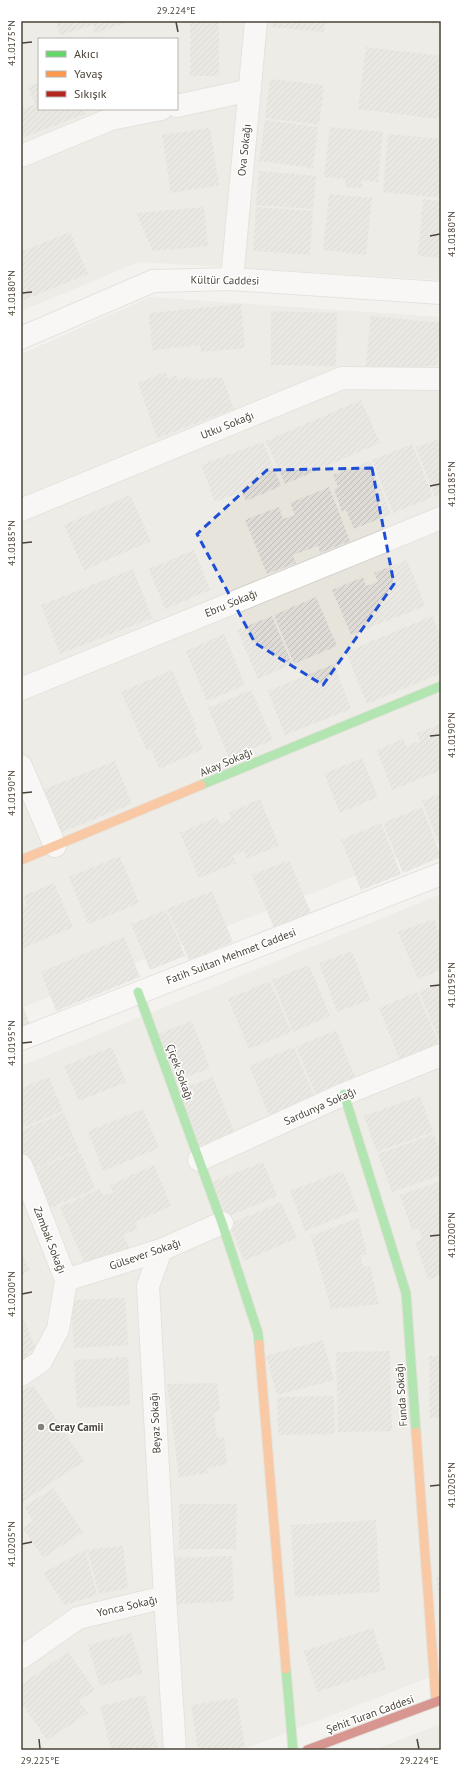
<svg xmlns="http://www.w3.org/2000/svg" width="462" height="1771" font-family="'PT Sans',sans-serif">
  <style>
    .residential { fill: #e7e4dc; fill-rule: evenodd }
    .building { fill: url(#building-hatch) }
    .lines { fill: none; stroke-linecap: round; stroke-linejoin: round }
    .street-casing { stroke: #d2d0cb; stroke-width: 24 }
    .fast-casing { stroke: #d3cfc5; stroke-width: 11 }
    .slow-casing { stroke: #d3cfc5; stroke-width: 11 }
    .jam-casing { stroke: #d3cfc5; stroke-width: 11 }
    .street { stroke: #fdfdfc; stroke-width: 22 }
    .fast { stroke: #63d668; stroke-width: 9 }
    .slow { stroke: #ff974d; stroke-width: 9 }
    .jam { stroke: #b3261e; stroke-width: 9 }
    .marked { fill: none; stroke: #1d4ed8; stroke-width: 3; stroke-dasharray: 8 5; stroke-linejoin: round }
    .ticks { fill: none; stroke: #4b4439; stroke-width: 1.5 }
    .poi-dot { fill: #868178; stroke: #fff; stroke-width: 1.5 }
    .labels { text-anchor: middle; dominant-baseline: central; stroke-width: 3; stroke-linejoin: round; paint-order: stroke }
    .street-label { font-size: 11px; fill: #4b4439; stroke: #fff }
    .poi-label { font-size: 11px; font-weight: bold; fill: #4b4439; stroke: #fff; text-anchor: start }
    .neatline { fill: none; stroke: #4b4439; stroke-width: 1.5 }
    .ticks-label { font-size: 10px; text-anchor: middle; fill: #4b4439 }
  </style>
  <defs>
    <pattern id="building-hatch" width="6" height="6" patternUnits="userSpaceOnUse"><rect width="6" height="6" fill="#dedbd6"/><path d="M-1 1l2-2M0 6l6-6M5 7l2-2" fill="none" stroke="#c0bdb8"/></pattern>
  </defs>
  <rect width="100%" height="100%" fill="#f4f2ee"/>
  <path class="residential" d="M21,21H441V280L139,262L21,311ZM39,39H177V109H39Z
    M150,297L441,317V842L21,1008V354Z
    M441,894V1673L242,1750H21V1066Z
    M441,1724V1750H373Z"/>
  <path class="building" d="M56,21H133L95,33L93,25L60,35Z
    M190,21H219V76H190Z
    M271,21H325L324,32L271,27Z
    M420,21H441V25L420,22Z
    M366,47L441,56V102L439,119L358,109Z
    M270,79L324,85L319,125L265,118Z
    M39,83V109H83L85,114L21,138V101L24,109L35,104L28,87Z
    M265,120L318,127L313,168L259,161Z
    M330,127L383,132L378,182L362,180V188L345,187L346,179L324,177Z
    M210,128L219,185L171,193L162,135Z
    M388,134L441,139V198L383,192Z
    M259,171L316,176L313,209L256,205Z
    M329,194L372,198L366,255L323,250Z
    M423,199L441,201V258L418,256Z
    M204,207L208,246L153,251L136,213Z
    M256,207L313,211L310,255L253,251Z
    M70,232L88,274L21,301V252Z
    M241,304L245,348L201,352L200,345L152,350L149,313Z
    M271,311L337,313L336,366L271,365Z
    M371,316L441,323L437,365L365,373Z
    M166,372L168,379L176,375L178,381L190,376L191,380L222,377L234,409L157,438L138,383Z
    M361,400L380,443L285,484L266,441Z
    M441,438V494L435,497L416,447Z
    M263,442L281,486L246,501L242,492L215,502L201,465Z
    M412,444L433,497L393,513L372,460Z
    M370,461L391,514L354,529L346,510L342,512L334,489L338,487L333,475Z
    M329,487L350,541L320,553L318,546L293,555L296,563L267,574L245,520L279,507L283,519L295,515L290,503Z
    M130,495L151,541L84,570L64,525Z
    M194,550L210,590L165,609L149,569Z
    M407,560L425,606L351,635L332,590L363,577L366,586L378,582L374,573Z
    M133,569L152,618L60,654L41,605Z
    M316,597L337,646L294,664L274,615Z
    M272,616L292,664L258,679L237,630Z
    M432,616L441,637V673L367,704L346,652Z
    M224,634L245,685L207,701L186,651Z
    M334,664L351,709L285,735L268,691Z
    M172,670L197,729L194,730L203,749L159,769L151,749L147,751L121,692Z
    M251,690L273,740L229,758L208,708Z
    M441,724V770L392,790L377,750L403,739L406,746L420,741L417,733Z
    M362,758L378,797L340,813L324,774Z
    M115,761L132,804L59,833L42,790Z
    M441,793V848L422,801Z
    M260,799L279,845L247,859L244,851L233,855L236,863L199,878L180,833L217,817L220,824L231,819L229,813Z
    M422,807L441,857L403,873L383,823Z
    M381,823L401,874L361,890L341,840Z
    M120,856L139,903L88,924L69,877Z
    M289,860L311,913L274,928L252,875Z
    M54,883L73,927L21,949V908L27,905L23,896Z
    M212,891L233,942L189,960L167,909Z
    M166,910L185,956L150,970L131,924Z
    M434,919L441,937V970L418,979L398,932Z
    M124,937L140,977L56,1011L41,972Z
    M352,951L370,1000L337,1012L319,963Z
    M309,965L330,1016L293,1032L272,980Z
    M270,981L291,1032L249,1049L228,999Z
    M441,982V1044L419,992Z
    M417,992L439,1044L400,1060L379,1008Z
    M21,1002L32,1029L21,1034Z
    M192,1021L210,1068L176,1081L158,1034Z
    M336,1030L359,1086L319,1102L296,1047Z
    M112,1047L126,1082L79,1101L64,1066Z
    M294,1047L314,1096L269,1115L249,1066Z
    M49,1077L63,1111L21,1128V1088Z
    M213,1077L235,1134L199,1148L177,1091Z
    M420,1096L433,1132L377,1152L364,1116Z
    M143,1109L159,1148L103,1171L88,1131Z
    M64,1113L79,1150L31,1170L21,1147V1130Z
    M434,1134L441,1153V1175L392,1192L378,1154Z
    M80,1151L95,1189L47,1209L31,1171Z
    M263,1162L277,1196L227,1217L212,1182Z
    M154,1165L171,1206L135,1222L138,1229L123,1235L130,1250L87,1269L60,1207L100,1189L104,1196L113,1192L110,1185Z
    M343,1171L358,1210L305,1231L290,1191Z
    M441,1181V1275L428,1280L415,1242L422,1239L418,1228L412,1230L400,1195Z
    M281,1202L297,1238L244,1261L229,1224Z
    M358,1218L367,1254L361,1256L363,1267L370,1266L379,1304L331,1309L311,1236Z
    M21,1251L30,1271L21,1275Z
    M125,1298L128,1345L74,1348L71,1300Z
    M24,1320L36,1349L27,1352L31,1364L21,1368V1321Z
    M323,1340L334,1380L277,1395L266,1356Z
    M390,1351L392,1431L338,1432L336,1352Z
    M429,1356H441V1418H430Z
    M128,1357L130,1405L77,1408L74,1360Z
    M217,1383L220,1411L214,1412L217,1438L224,1437L227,1465L207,1468L208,1473L179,1477L167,1384Z
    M33,1385L84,1461L21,1503V1392Z
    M334,1396L335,1434L278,1435L277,1397Z
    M53,1488L83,1532L43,1558L23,1528L33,1521L24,1507Z
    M179,1504H237L236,1549H179Z
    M376,1520L380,1592L295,1597L291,1525Z
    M123,1546L128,1588L99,1594L87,1550Z
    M85,1550L97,1595L65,1605L43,1573Z
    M232,1556L234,1601L176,1604L175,1558Z
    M441,1576V1609H440L436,1577Z
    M373,1628L386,1669L317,1692L304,1651Z
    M131,1633L143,1673L100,1686L88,1645Z
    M68,1652L95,1690L79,1701L88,1713L47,1740L21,1702V1685Z
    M145,1695L158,1750H111L100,1706Z
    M237,1698L245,1747L226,1750H198L191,1705Z"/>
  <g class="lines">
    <g class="street-casing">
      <path id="street" d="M177,106L250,90
        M21,156L111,119L161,109
        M232,279L256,21
        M21,338L153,281L232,279L441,293
        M21,510L342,378L441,379
        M21,689L441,518
        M21,766L55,846
        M21,1039L441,874
        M199,1160L344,1094L441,1055
        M21,1165L66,1280L58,1329L41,1361L21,1375
        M161,1250L148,1286L165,1597
        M66,1280L161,1250L222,1223
        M21,1658L78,1618L165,1597L175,1750"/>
    </g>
    <g class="fast-casing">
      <path id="fast" d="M201,785L441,686
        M138,992L222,1223L258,1333L259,1344
        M344,1094L406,1293L416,1432
        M286,1669L293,1750"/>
    </g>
    <g class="slow-casing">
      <path id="slow" d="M21,860L201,785
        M259,1344L286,1669
        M416,1432L436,1702"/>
    </g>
    <g class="jam-casing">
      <path id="jam" d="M307,1750L441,1700"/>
    </g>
    <use href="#street" class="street"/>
    <use href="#fast" class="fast"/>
    <use href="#slow" class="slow"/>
    <use href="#jam" class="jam"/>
  </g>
  <path d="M0 0H462V1771H0ZM372,468L394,584L323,685L255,643L197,534L267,470Z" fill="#f4f2ee" fill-opacity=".55" fill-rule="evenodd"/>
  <path class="marked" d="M372,468L394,584L323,685L255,643L197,534L267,470Z"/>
  <path class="ticks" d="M176,22L178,32M22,43L32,42M430,236L440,234M22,293L32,292M430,486L440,484M22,543L32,542M430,736L440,735M22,793L32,792M430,986L440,985M22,1043L32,1042M430,1236L440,1235M22,1294L32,1292M430,1486L440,1485M22,1544L32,1542M39,1739L40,1749M417,1739L419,1749"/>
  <circle class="poi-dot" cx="41" cy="1427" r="4"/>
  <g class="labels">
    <g class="street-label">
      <text transform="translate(244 150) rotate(-84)">Ova Sokağı</text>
      <text transform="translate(225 280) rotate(1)">Kültür Caddesi</text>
      <text transform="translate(227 425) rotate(-22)">Utku Sokağı</text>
      <text transform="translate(231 603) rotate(-22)">Ebru Sokağı</text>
      <text transform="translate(226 762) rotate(-23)">Akay Sokağı</text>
      <text transform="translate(231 956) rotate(-21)">Fatih Sultan Mehmet Caddesi</text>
      <text transform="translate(180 1072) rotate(70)">Çiçek Sokağı</text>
      <text transform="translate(320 1106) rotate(-24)">Sardunya Sokağı</text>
      <text transform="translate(50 1240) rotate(69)">Zambak Sokağı</text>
      <text transform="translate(145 1254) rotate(-19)">Gülsever Sokağı</text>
      <text transform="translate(401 1395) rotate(-94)">Funda Sokağı</text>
      <text transform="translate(155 1423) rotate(-93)">Beyaz Sokağı</text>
      <text transform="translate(127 1606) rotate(-13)">Yonca Sokağı</text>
      <text transform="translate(370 1714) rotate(-20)">Şehit Turan Caddesi</text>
    </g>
    <g class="poi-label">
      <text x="49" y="1427">Ceray Camii</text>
    </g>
  </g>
  <rect width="462" height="1771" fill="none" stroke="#ffffff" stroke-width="44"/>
  <rect x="38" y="38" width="140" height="72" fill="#ffffff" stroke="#b7b4b0"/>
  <rect x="46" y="51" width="20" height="6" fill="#63d668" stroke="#b7b4b0"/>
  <text x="74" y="58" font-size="12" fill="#4b4439">Akıcı</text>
  <rect x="46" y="71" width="20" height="6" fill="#ff974d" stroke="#b7b4b0"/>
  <text x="74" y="78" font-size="12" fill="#4b4439">Yavaş</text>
  <rect x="46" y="91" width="20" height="6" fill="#b3261e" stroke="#b7b4b0"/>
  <text x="74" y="98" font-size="12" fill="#4b4439">Sıkışık</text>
  <rect x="22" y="22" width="418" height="1727" class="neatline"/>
  <g class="ticks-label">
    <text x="176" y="14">29.224°E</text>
    <text transform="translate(11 43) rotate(-90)" y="4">41.0175°N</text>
    <text transform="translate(451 234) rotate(-90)" y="4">41.0180°N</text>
    <text transform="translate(11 293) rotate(-90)" y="4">41.0180°N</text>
    <text transform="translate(451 484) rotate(-90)" y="4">41.0185°N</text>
    <text transform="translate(11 543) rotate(-90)" y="4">41.0185°N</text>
    <text transform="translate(451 735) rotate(-90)" y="4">41.0190°N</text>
    <text transform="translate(11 793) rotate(-90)" y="4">41.0190°N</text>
    <text transform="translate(451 985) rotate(-90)" y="4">41.0195°N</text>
    <text transform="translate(11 1043) rotate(-90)" y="4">41.0195°N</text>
    <text transform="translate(451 1235) rotate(-90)" y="4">41.0200°N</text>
    <text transform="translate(11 1294) rotate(-90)" y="4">41.0200°N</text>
    <text transform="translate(451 1485) rotate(-90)" y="4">41.0205°N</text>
    <text transform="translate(11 1544) rotate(-90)" y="4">41.0205°N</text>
    <text x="40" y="1764">29.225°E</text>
    <text x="419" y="1764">29.224°E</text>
  </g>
</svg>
